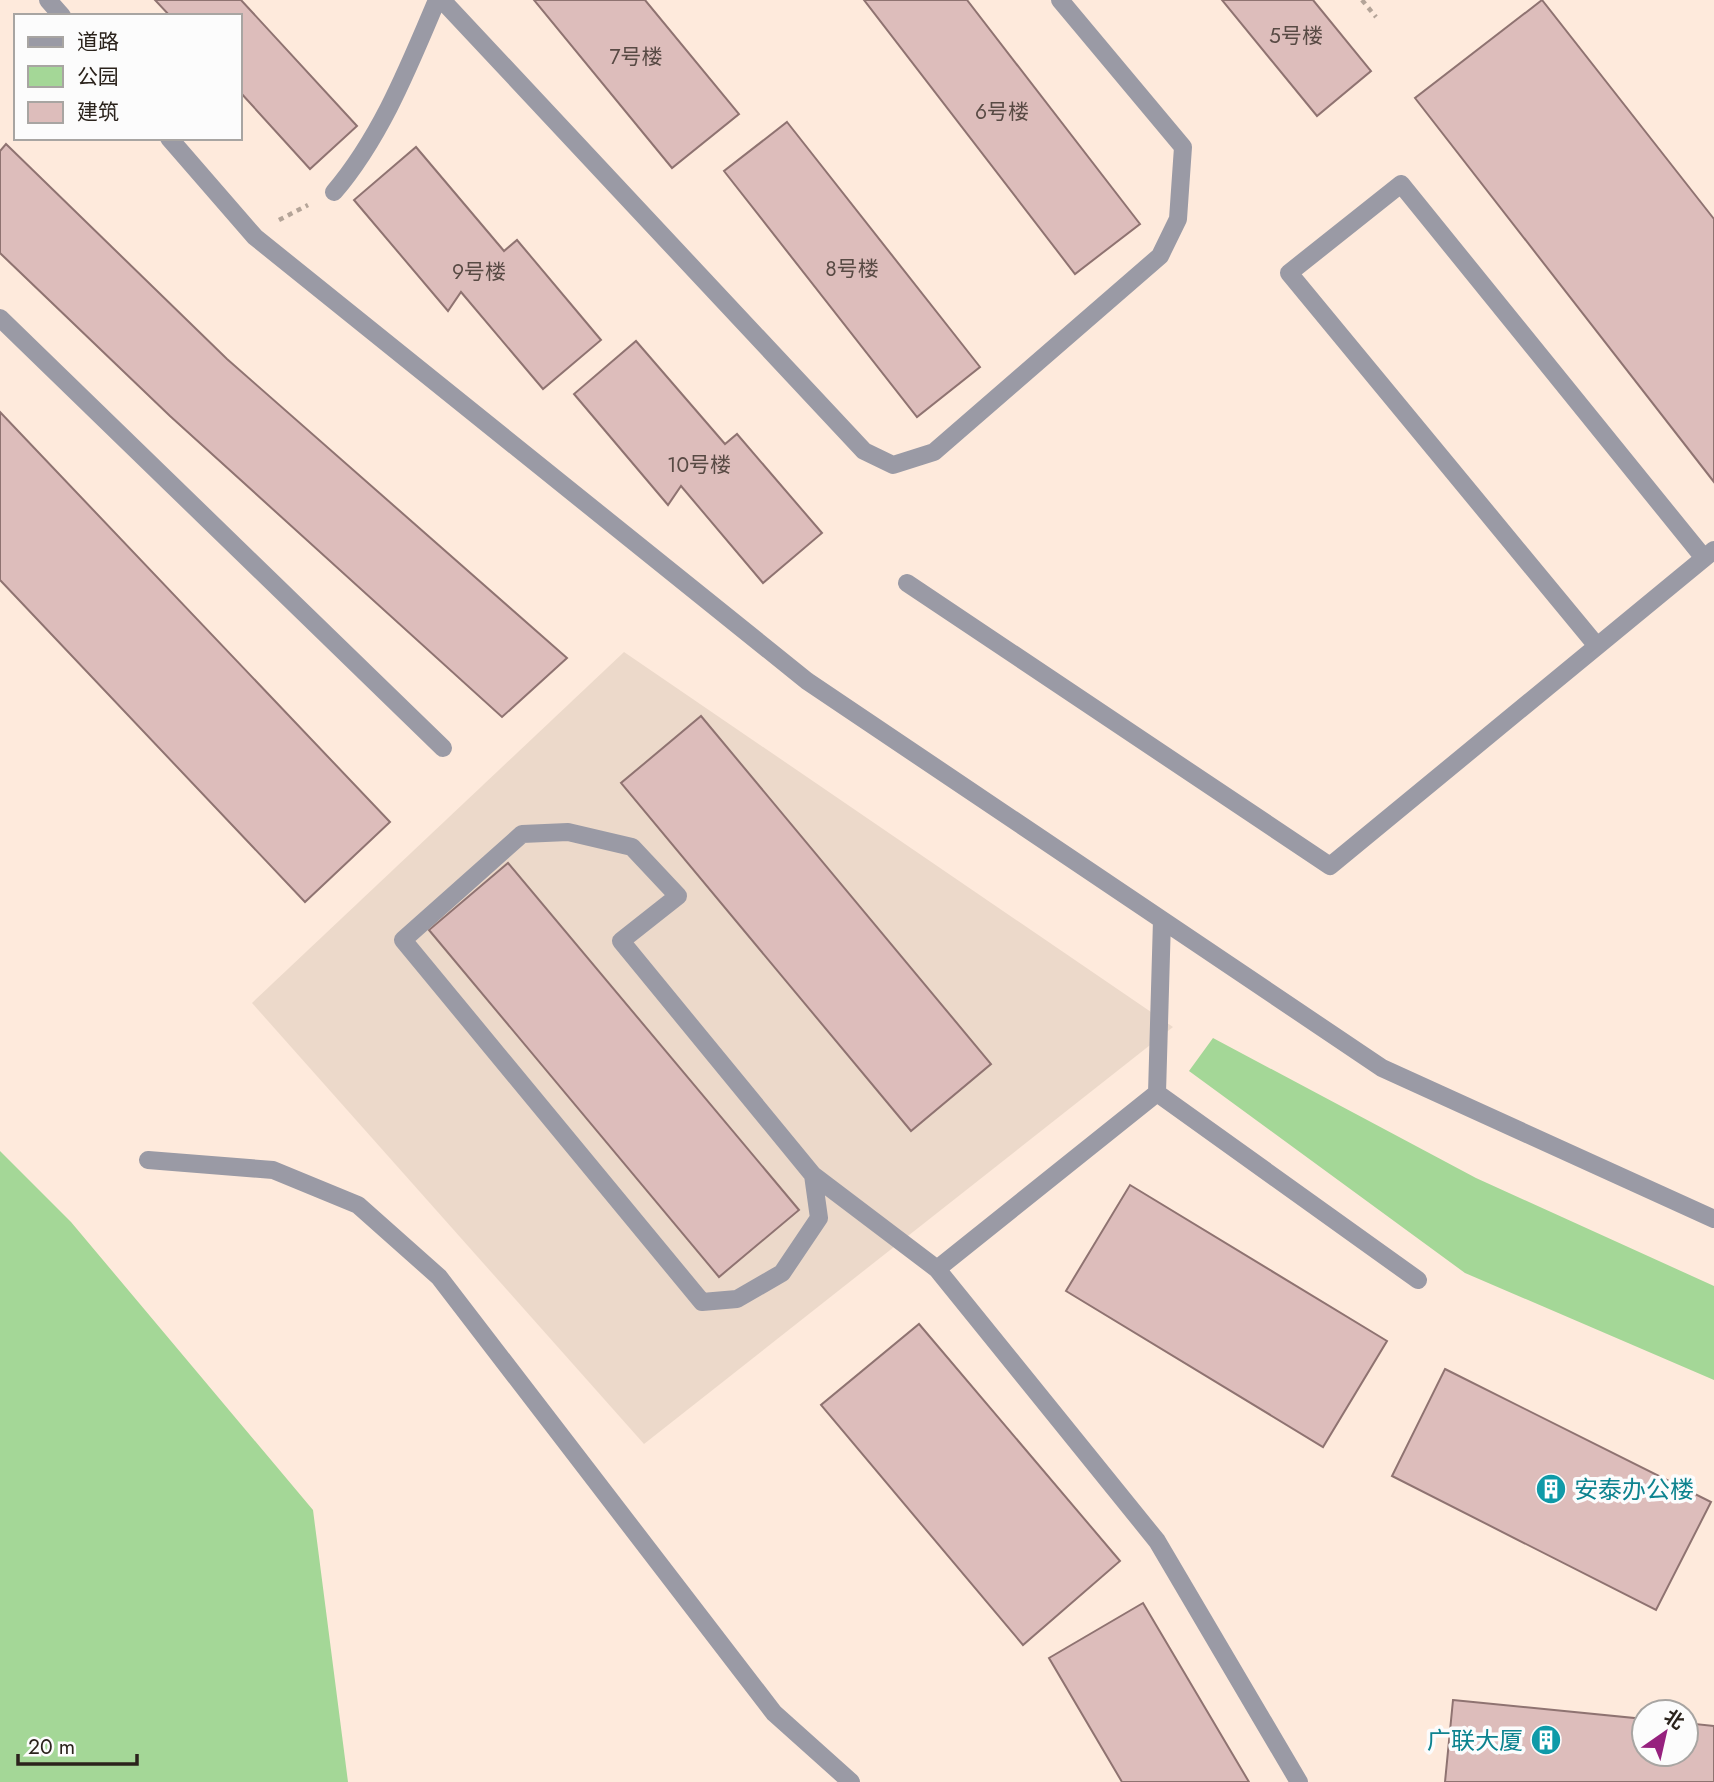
<svg xmlns="http://www.w3.org/2000/svg" width="1714" height="1782" font-family="Jost,'Noto Sans SC',sans-serif">
  <style>
    .industrial { fill: #ecd9ca }
    .green { fill: #a4d797 }
    .building { fill: #ddbdbb; stroke: #8f7371; stroke-width: 2 }
    .lines { fill: none; stroke-linecap: round; stroke-linejoin: round }
    .path { stroke: #b4a498; stroke-width: 4.5; stroke-dasharray: 5 5; stroke-linecap: butt }
    .minor { stroke: #9a9aa5; stroke-width: 18 }
    .labels { text-anchor: middle; dominant-baseline: central; stroke-width: 7; stroke-linejoin: round; paint-order: stroke }
    .number-label { font-size: 21px; fill: #584a44 }
    .culture-label { font-size: 24px; fill: #0d838f; stroke: #fcfcfc; text-anchor: start }
  </style>
  <rect width="100%" height="100%" fill="#feeadc"/>
  <path class="industrial" d="M624,652L1173,1027L644,1444L252,1003Z"/>
  <path class="green" d="M1213,1038L1476,1178L1714,1286V1380L1465,1273L1189,1071Z
    M0,1151L71,1222L313,1510L348,1782H0Z"/>
  <path class="building" d="M155,0H241L357,126L310,169L240,92V16H170Z
    M534,0H645L739,114L672,168Z
    M864,0H967L1140,224L1075,274Z
    M1222,0H1313L1371,71L1317,116Z
    M1542,0L1714,219V482L1415,98Z
    M787,122L980,367L917,417L724,171Z
    M6,144L227,359L567,658L502,717L170,416L0,253V151Z
    M416,147L504,251L517,240L601,340L543,389L461,292L448,311L354,200Z
    M636,341L725,444L737,434L822,533L763,583L681,486L668,505L574,394Z
    M0,412L390,822L305,902L0,580Z
    M701,716L991,1064L911,1131L621,783Z
    M508,863L799,1210L719,1277L429,930Z
    M1130,1185L1387,1341L1323,1447L1066,1291Z
    M919,1324L1120,1561L1023,1645L821,1405Z
    M1445,1369L1711,1502L1656,1610L1392,1476Z
    M1143,1603L1249,1782H1122L1049,1658Z
    M1453,1700L1644,1719V1754H1686V1723L1714,1726V1782H1445Z"/>
  <g class="lines">
    <path class="path" d="M1362,0L1376,17
      M279,220L308,205"/>
    <path class="minor" d="M48,0L62,16
      M442,0L864,451L893,465L934,452L1160,256L1178,219L1183,147L1060,0
      M169,138L255,237L807,681L1382,1068L1714,1219
      M334,192C381,137 409,66 437,0
      M0,318L443,748
      M907,583L1330,866L1714,550
      M1597,646L1289,273L1401,184L1704,558
      M1162,920L1157,1093L937,1269L1157,1541L1299,1782
      M1157,1093L1418,1280
      M148,1160L273,1170L358,1205L439,1277L774,1713L851,1782
      M813,1175L819,1218L782,1273L737,1299L702,1302L403,940L522,834L568,832L632,847L678,896L621,941L813,1175L937,1269"/>
  </g>
  <defs>
    <g id="building-disc" transform="scale(1.575)"><circle r="9.5" fill="#0f9aa8" stroke="#fcfcfc"/><path d="M-4-6H4V6H1V3H-1V6H-4ZM-2.5-4.3h1.7v1.8h-1.7ZM.8-4.3h1.7v1.8H.8ZM-2.5-1h1.7V.8h-1.7ZM.8-1h1.7V.8H.8Z" fill="#fff"/></g>
  </defs>
  <g fill-rule="evenodd">
    <use href="#building-disc" x="1551" y="1489"/>
    <use href="#building-disc" x="1546" y="1740"/>
  </g>
  <g class="labels">
    <g class="number-label">
      <text x="1296" y="36">5号楼</text>
      <text x="636" y="57">7号楼</text>
      <text x="1002" y="112">6号楼</text>
      <text x="852" y="269">8号楼</text>
      <text x="479" y="272">9号楼</text>
      <text x="699" y="465">10号楼</text>
    </g>
    <g class="culture-label">
      <text x="1574" y="1489">安泰办公楼</text>
      <text x="1523" y="1740" text-anchor="end">广联大厦</text>
    </g>
  </g>
  <rect x="14" y="14" width="228" height="126" fill="#fcfcfc" stroke="#a8a5a2" stroke-width="2"/>
  <rect x="28" y="37" width="35" height="10" fill="#9a9aa5" stroke="#a8a5a2" stroke-width="2"/>
  <text x="77" y="49" font-size="21" fill="#2b231c">道路</text>
  <rect x="28" y="66" width="35" height="21" fill="#a4d797" stroke="#a8a5a2" stroke-width="2"/>
  <text x="77" y="84" font-size="21" fill="#2b231c">公园</text>
  <rect x="28" y="102" width="35" height="21" fill="#ddbdbb" stroke="#a8a5a2" stroke-width="2"/>
  <text x="77" y="119" font-size="21" fill="#2b231c">建筑</text>
  <g transform="translate(1665 1733) rotate(34)"><circle r="33" fill="#fcfcfc" stroke="#a8a5a2" stroke-width="2"/>
  <path d="M0-5L12 26L0 18L-12 26Z" fill="#96217e"/>
  <text y="-10" font-size="19" font-weight="bold" text-anchor="middle" fill="#2b231c">北</text>
  </g>
  <path d="M18 1754v10h119v-10" fill="none" stroke="#2b231c" stroke-width="3.5"/>
  <text x="28" y="1754" font-size="21" fill="#2b231c" stroke="#fcfcfc" stroke-width="5" paint-order="stroke">20 m</text>
</svg>
